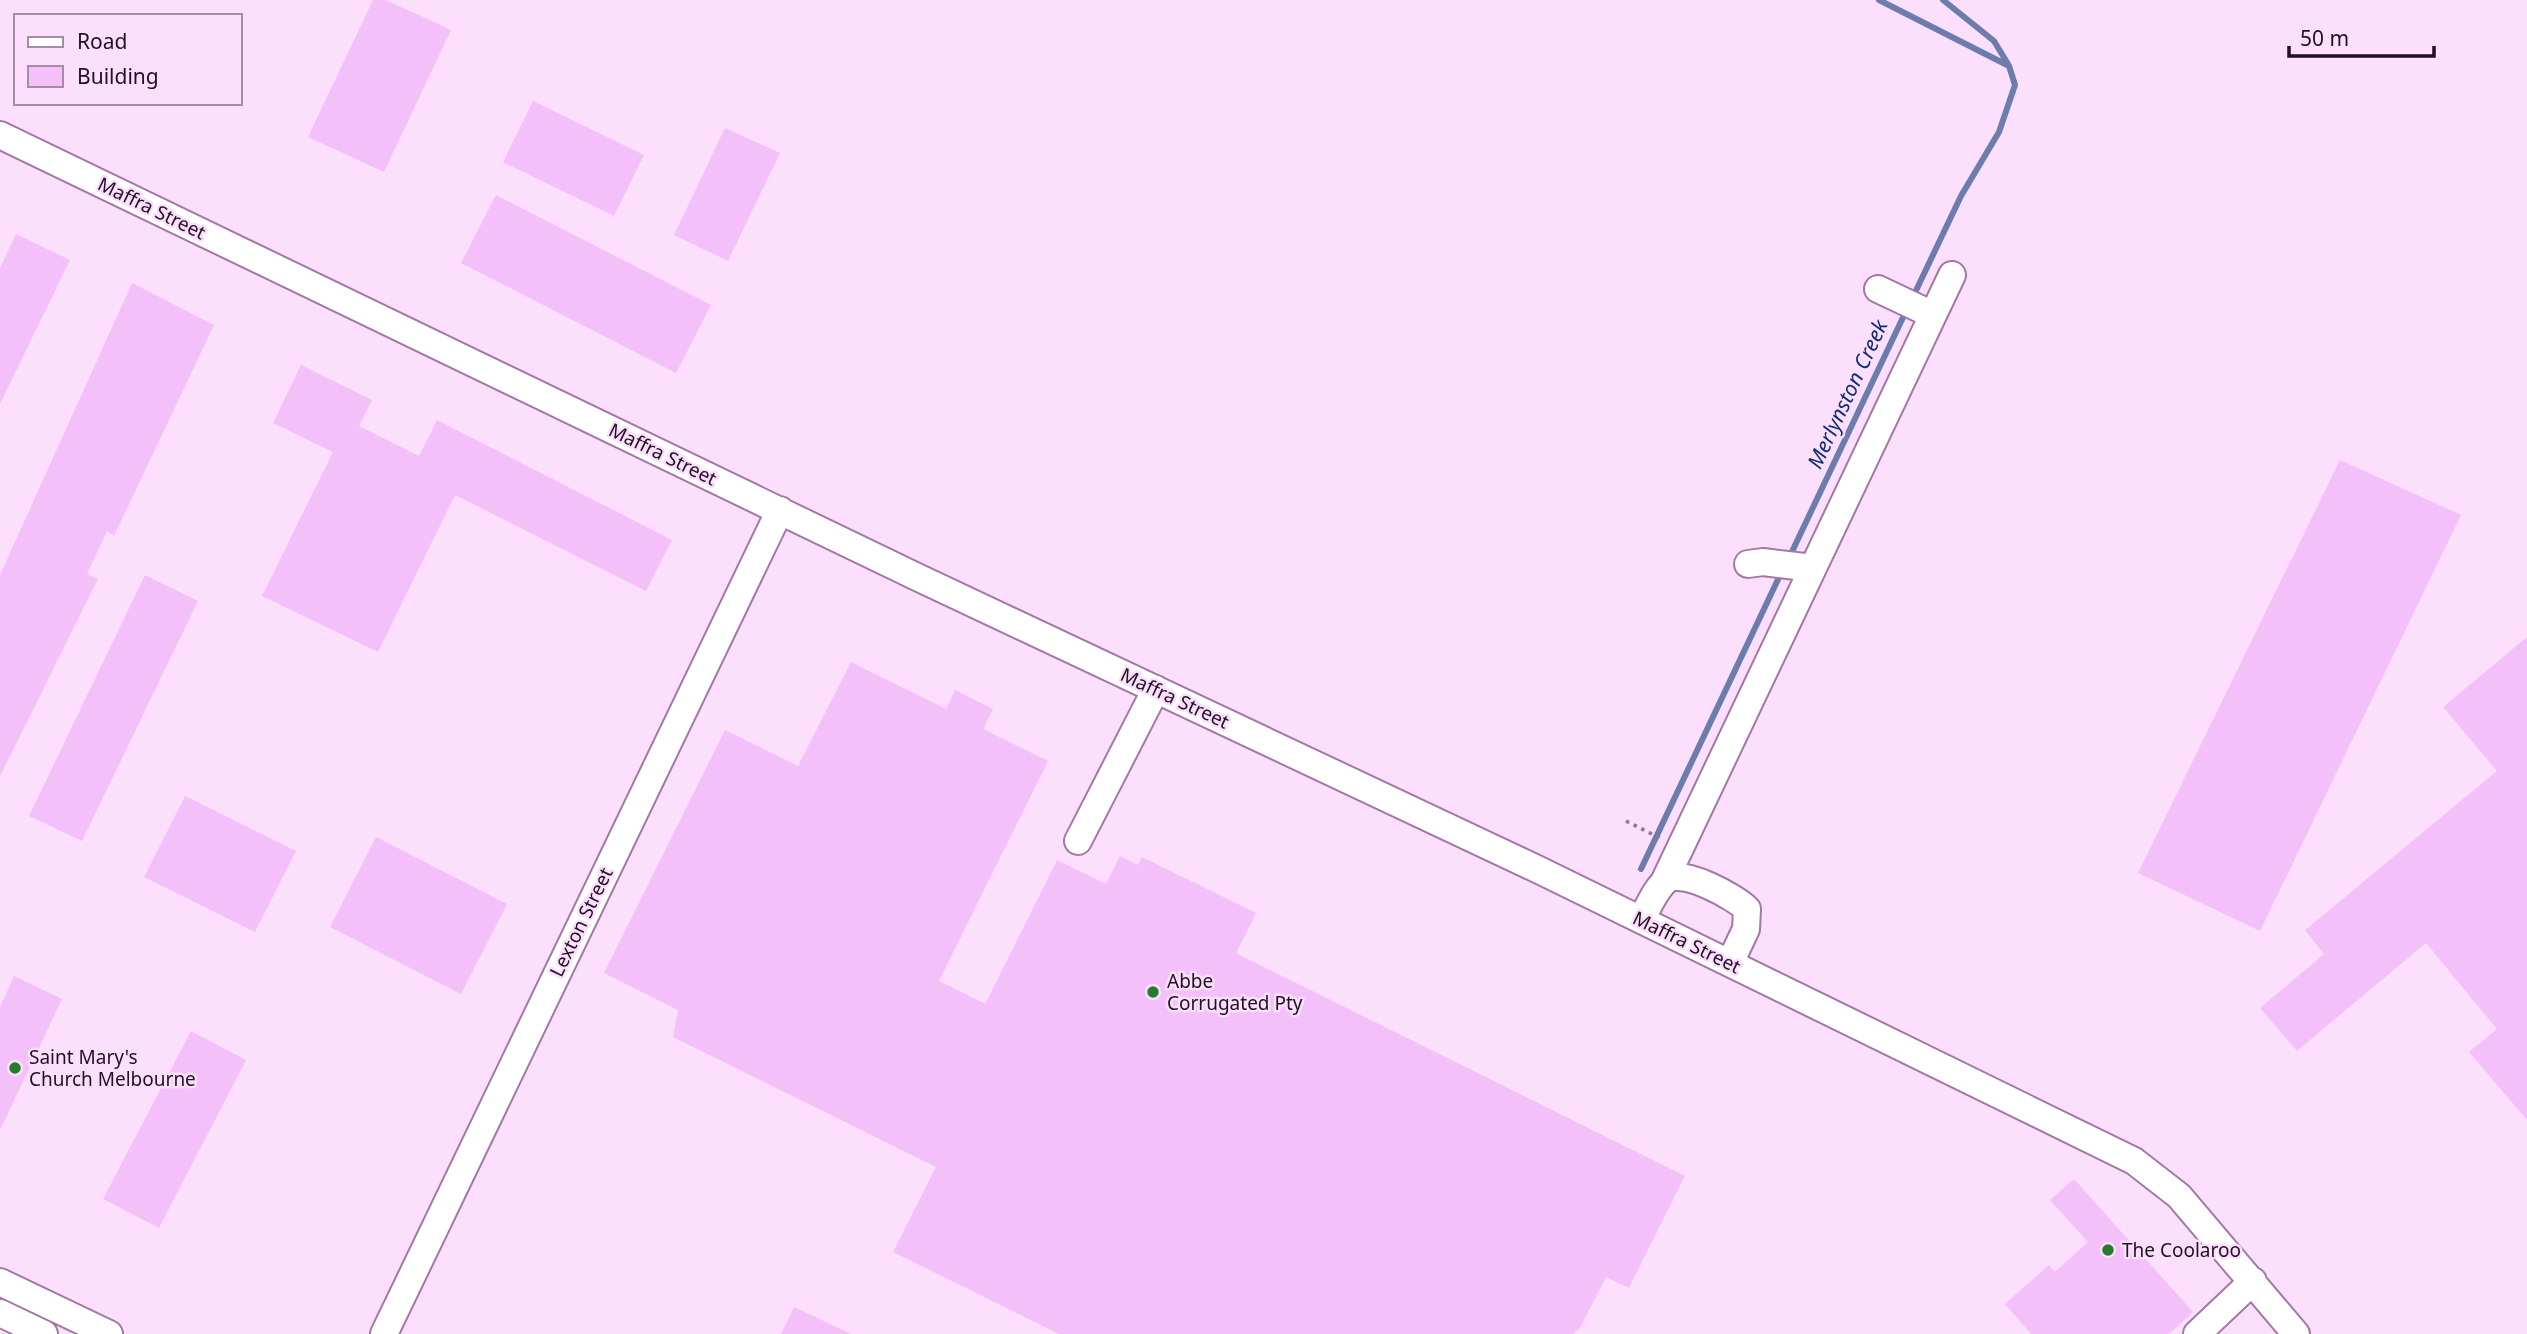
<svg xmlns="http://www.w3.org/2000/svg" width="2527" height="1334" font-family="'Noto Sans',sans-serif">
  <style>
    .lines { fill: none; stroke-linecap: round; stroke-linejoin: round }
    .stream { stroke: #6c7dad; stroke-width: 6 }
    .building { fill: #f4c0f9 }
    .minor-casing { stroke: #a278a6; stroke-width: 30 }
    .path { stroke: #8d778f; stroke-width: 3.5; stroke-dasharray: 3.5 5; stroke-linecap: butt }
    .minor { stroke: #fff; stroke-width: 26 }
    .poi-dot { fill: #267c2a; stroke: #fbdffd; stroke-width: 2.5 }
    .labels { text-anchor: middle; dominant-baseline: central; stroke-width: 5; stroke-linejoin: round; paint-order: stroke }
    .street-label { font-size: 19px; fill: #211123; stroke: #fbdffd }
    .poi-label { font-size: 19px; fill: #211123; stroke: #fbdffd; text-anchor: start }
    .water-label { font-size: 21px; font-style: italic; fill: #102d73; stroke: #fbdffd }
  </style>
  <rect width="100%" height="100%" fill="#fbdffd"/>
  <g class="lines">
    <path class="stream" d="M1879,0L2009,66L2015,85L1999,132L1961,196L1912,299
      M1943,0L1994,41L2008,64
      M1789,558L1907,309
      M1641,869L1782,571"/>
  </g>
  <path class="building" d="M373,0H386L451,30L384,172L308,137Z
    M533,101L644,155L614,216L503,162Z
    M725,128L780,153L728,261L674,235Z
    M496,195L711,305L676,373L461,263Z
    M16,234L70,260L0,404V268Z
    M132,283L214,325L114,536L107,531L87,574L98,579L0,776V575Z
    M301,365L372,400L359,426L419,456L437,420L672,540L646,591L455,495L378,652L262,596L333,452L273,423Z
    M2340,460L2461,515L2260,931L2138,873Z
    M145,575L198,601L82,841L29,816Z
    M2527,637V1120L2469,1052L2497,1029L2426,943L2297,1051L2260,1008L2324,954L2305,930L2497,771L2443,707Z
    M851,662L946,709L955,690L993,709L983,729L1048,761L939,981L985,1004L1057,860L1106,884L1120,856L1138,865L1142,857L1256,913L1236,953L1685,1176L1629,1288L1606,1277L1580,1328L1573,1334H1059L893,1252L936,1167L673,1037L678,1010L604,973L725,730L798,766Z
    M185,796L296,851L255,932L144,877Z
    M376,837L507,904L461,994L330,927Z
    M14,976L62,999L0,1130V1007Z
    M191,1031L246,1060L159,1228L103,1199Z
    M2074,1179L2193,1312L2169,1334H2031L2005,1304L2049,1265L2055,1272L2088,1242L2050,1200Z
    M794,1307L851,1334H781Z"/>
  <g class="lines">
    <g class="minor-casing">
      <path id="minor" d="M0,135L917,577L1537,869L2134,1161L2179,1196L2296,1334
        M1878,289L1933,315
        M1748,564L1763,562L1813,568
        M1078,841L1156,689
        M1664,882L1952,275
        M1641,920C1648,908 1656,887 1668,879C1684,869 1735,897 1747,909L1746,929L1730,963
        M0,1282L109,1334
        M0,1313L44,1334
        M384,1334L780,510
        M2197,1334L2253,1281"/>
    </g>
    <path class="path" d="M1626,821L1662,839"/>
    <use href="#minor" class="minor"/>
  </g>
  <g class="poi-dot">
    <circle cx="1153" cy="992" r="7"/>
    <circle cx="15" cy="1068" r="7"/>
    <circle cx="2108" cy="1250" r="7"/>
  </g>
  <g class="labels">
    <g class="street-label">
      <text transform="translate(152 208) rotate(26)">Maffra Street</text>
      <text transform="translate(663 454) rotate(26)">Maffra Street</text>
      <text transform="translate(1175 698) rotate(25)">Maffra Street</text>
      <text transform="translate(581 922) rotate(-64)">Lexton Street</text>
      <text transform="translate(1687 942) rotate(26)">Maffra Street</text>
    </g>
    <g class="poi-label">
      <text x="1167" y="981">Abbe<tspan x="1167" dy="22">Corrugated Pty</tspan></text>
      <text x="29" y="1057">Saint Mary's<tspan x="29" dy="22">Church Melbourne</tspan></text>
      <text x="2122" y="1250">The Coolaroo</text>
    </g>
    <g class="water-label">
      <text transform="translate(1847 394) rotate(-65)">Merlynston Creek</text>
    </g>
  </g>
  <rect x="14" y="14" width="228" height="91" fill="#fbdffd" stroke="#a48da6" stroke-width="2"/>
  <rect x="28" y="37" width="35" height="10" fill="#ffffff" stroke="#a48da6" stroke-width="2"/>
  <text x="77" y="49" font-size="21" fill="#211123">Road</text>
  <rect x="28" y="66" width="35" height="21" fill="#f4c0f9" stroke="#a48da6" stroke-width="2"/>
  <text x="77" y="84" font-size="21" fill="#211123">Building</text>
  <path d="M2289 46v10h145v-10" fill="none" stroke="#211123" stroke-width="3.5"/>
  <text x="2300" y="46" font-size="21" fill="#211123" stroke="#fbdffd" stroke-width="5" paint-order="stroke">50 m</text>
</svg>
